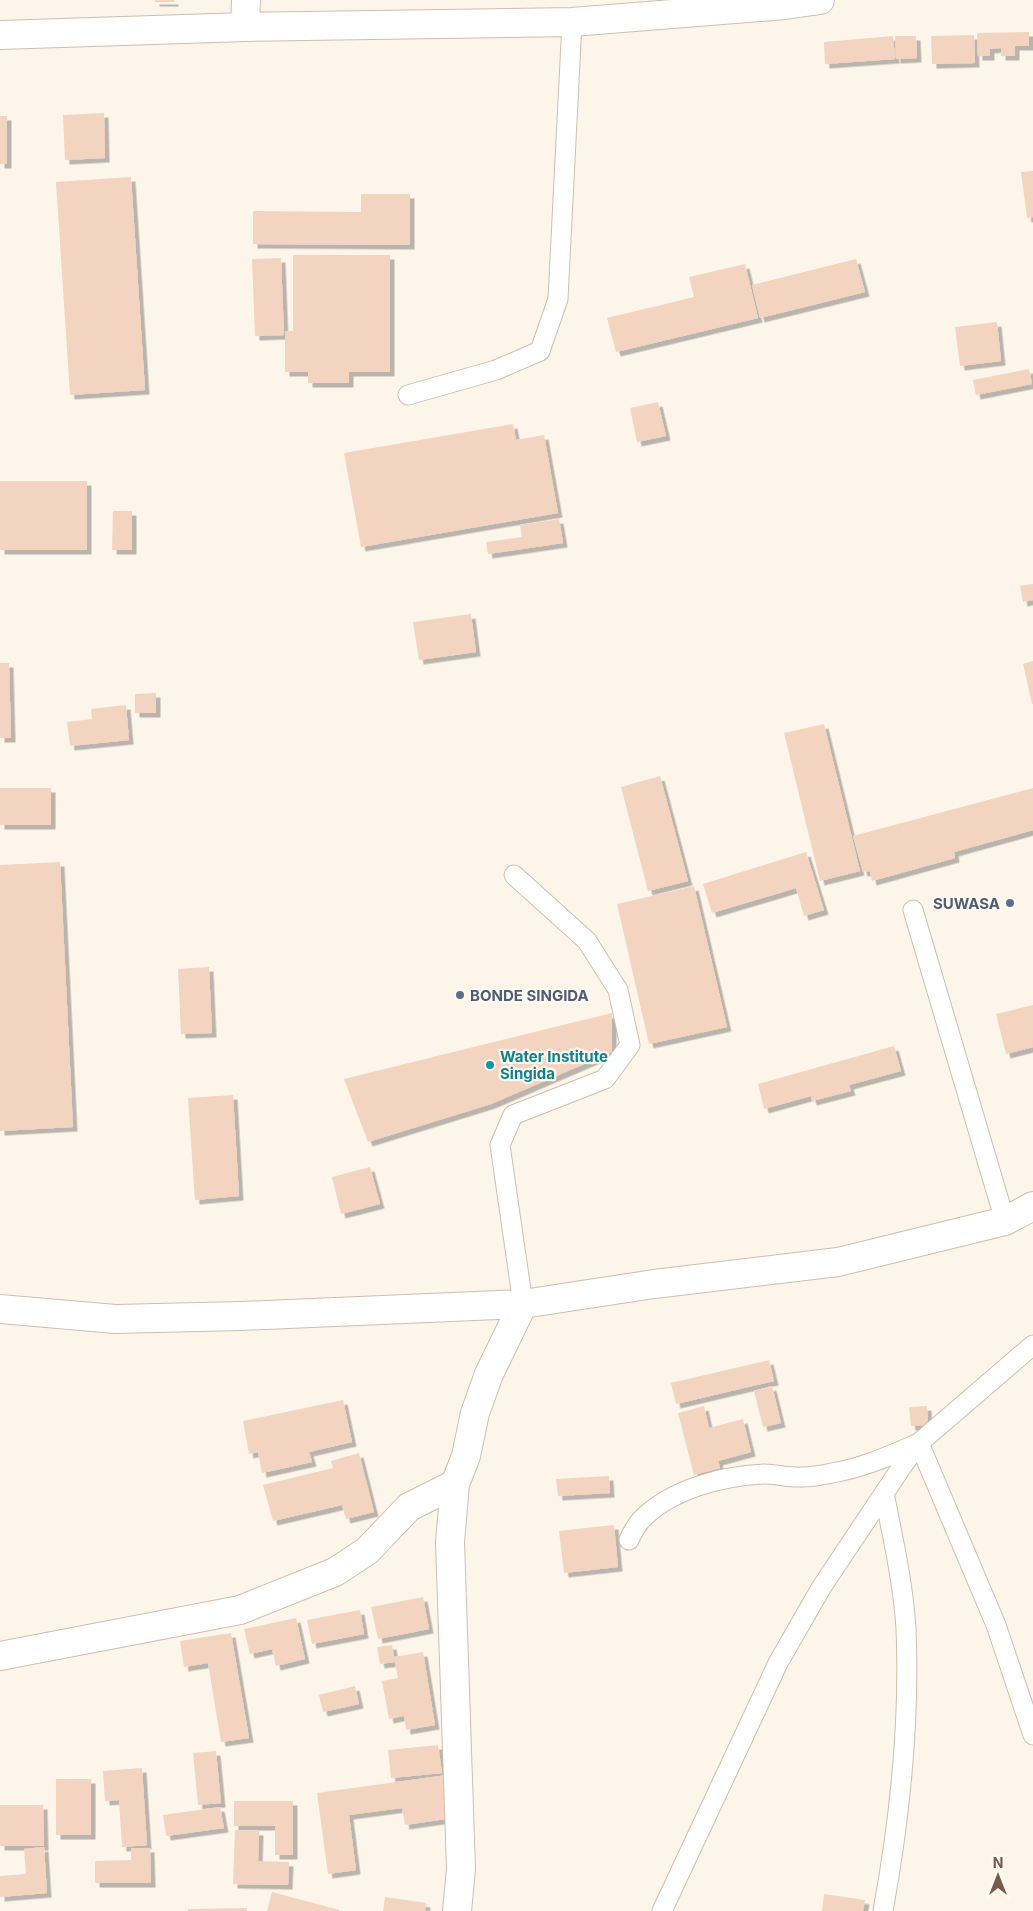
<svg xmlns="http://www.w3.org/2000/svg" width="1033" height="1911" font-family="Inter,sans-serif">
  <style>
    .building { fill: #f3d4c1; filter: url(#shadow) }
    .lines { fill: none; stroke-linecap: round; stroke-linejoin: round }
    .lane-casing { stroke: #d0bdae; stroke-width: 21 }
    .street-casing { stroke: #d0bdae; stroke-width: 30 }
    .lane { stroke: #fff; stroke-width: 19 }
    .street { stroke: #fff; stroke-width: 28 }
    .service-dot { fill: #5c6f8a; stroke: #fff9f1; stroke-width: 2 }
    .culture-dot { fill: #0f9aa8; stroke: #fff9f1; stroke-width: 2 }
    .labels { text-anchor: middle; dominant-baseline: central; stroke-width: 4.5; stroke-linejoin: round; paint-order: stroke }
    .service-label { font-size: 15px; font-weight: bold; fill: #4e5e75; stroke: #fff9f1; text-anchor: end }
    .culture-label { font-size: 15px; font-weight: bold; fill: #0d838f; stroke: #fff9f1; text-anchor: start }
  </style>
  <defs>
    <filter id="shadow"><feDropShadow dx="4.5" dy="4.5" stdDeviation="0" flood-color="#0004"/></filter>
  </defs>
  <rect width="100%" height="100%" fill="#fdf5ea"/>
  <path class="building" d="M155,0H174V2H155Z
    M1029,32V46H1015V56H1001V48L990,49V56H978L977,33Z
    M974,35L975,63L932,64L931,36Z
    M893,36L895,59L825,64L824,42Z
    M895,36H916L917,58L896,59Z
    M104,113L105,158L65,160L63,115Z
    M0,116H7V164H0Z
    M1033,171V217L1027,218L1021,172Z
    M131,177L145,390L70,395L56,182Z
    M361,194H410V245L253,244V211L361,212Z
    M293,255H390V372H349V383H308V372H285V331H293Z
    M281,258L284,335L255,336L252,259Z
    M856,259L865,292L760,318L752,285Z
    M745,264L758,318L616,352L607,318L694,297L689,277Z
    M997,322L1001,361L960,366L955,327Z
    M1029,369L1032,384L976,395L973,380Z
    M658,402L666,436L637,442L630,408Z
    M513,424L516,440L544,435L558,513L361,547L344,453Z
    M0,481H87V550H0Z
    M113,511H132V550H112Z
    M559,519L563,543L488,554L486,542L522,537L520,525Z
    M1033,584V600L1023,602L1020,586Z
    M471,614L476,652L419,660L413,622Z
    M1033,661V704H1032L1023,664Z
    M0,663H9L11,738H0Z
    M156,693V713H135V694Z
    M126,705L129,740L70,746L67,722L92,719L91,709Z
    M824,724L860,871L820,881L784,733Z
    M660,776L688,881L648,891L621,787Z
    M0,788H51V825H0Z
    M1033,788V830L954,852L955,858L872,881L870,871L863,872L853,836Z
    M806,852L824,910L804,916L796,888L712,913L703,884Z
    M60,862L73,1127L0,1131V865Z
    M694,886L727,1027L649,1044L617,904Z
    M209,967L212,1033L181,1034L178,969Z
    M1033,1005V1047L1006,1054L996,1014Z
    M612,1013V1052L491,1104L368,1142L344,1079Z
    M894,1046L901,1071L849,1085L851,1091L812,1101L811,1096L764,1109L758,1084Z
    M233,1095L239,1196L195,1200L188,1098Z
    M370,1167L380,1204L341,1214L332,1177Z
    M769,1360L774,1381L676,1404L671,1383Z
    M772,1386L781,1423L763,1427L754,1391Z
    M343,1400L352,1442L309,1452L312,1462L262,1473L258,1452L249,1454L243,1421Z
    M704,1406L709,1428L743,1419L751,1452L718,1461L720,1468L694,1475L678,1413Z
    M927,1406L928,1425L911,1426L909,1407Z
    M359,1453L374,1512L346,1519L342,1505L273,1521L263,1485L333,1468L331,1461Z
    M609,1476L610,1493L558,1496L556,1479Z
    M614,1525L618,1567L564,1573L559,1531Z
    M423,1597L429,1629L378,1639L371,1607Z
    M360,1610L364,1634L312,1644L307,1620Z
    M296,1618L305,1659L276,1666L272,1649L250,1654L244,1629Z
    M231,1633L249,1738L221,1742L208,1663L184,1667L180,1641Z
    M392,1645L394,1657L423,1652L435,1725L406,1730L404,1716L389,1719L382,1681L398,1678L395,1662L380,1664L377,1647Z
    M355,1686L359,1704L323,1712L319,1695Z
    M438,1745L442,1773L391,1778L388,1750Z
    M216,1751L221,1803L198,1805L193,1753Z
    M142,1768L147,1845L122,1847L119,1800L105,1801L103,1771Z
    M447,1775L453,1818L405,1825L402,1808L349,1815L356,1870L328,1874L317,1793Z
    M56,1779H91V1835H56Z
    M234,1801H293V1855H275V1826H234Z
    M0,1805H43L44,1846H0Z
    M220,1807L224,1828L166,1836L163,1815Z
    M235,1830L259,1831L258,1861L289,1862L288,1885L233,1884Z
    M44,1847L47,1893L0,1897V1876L26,1874L24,1849Z
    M131,1848H150L151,1883H95V1861L131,1860Z
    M272,1892L339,1910V1911H267Z
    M824,1894L865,1900L863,1911H822Z
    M385,1897L426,1903L425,1911H383Z
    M247,1908V1911H188V1909Z"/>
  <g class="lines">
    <g class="lane-casing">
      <path id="lane" d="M408,395L496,370L540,351L558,299L572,22
        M514,875L587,941L618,990L630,1045L605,1079L513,1115L500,1145L523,1304
        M913,910L1005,1221
        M629,1540C632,1533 636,1526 641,1520C671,1489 722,1476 764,1474C777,1474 789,1478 802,1477C812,1477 823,1475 832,1473C863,1468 891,1455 919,1443L996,1625L1033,1735
        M662,1911L778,1663L821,1588L903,1465L919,1443L1033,1345
        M883,1911C900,1818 910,1723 906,1628C903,1583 893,1538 884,1493"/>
    </g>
    <g class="street-casing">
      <path id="street" d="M245,27L246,0
        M0,35L245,27L572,22L785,5L820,0
        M0,1309L115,1319L241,1316L523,1304L654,1284L838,1262L1005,1221L1033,1206
        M0,1656L240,1610L335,1572L367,1551L409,1507L455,1484
        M457,1911L461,1869L450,1542L455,1484L466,1456L475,1413L489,1374L523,1304"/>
    </g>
    <use href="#lane" class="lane"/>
    <use href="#street" class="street"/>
  </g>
  <g class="service-dot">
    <circle cx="1010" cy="903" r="5"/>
    <circle cx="460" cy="995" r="5"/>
  </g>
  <circle class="culture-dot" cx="490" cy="1065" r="5"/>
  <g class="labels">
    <g class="service-label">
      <text x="1000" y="903">SUWASA</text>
      <text x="470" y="995" text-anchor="start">BONDE SINGIDA</text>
    </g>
    <g class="culture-label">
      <text x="500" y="1056">Water Institute<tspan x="500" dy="17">Singida</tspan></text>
    </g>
  </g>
  <g transform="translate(998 1876)" stroke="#fff9f1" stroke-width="4" paint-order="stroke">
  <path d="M0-4L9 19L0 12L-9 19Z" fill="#795b4c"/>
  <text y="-8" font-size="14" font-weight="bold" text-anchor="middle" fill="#795b4c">N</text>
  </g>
</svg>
